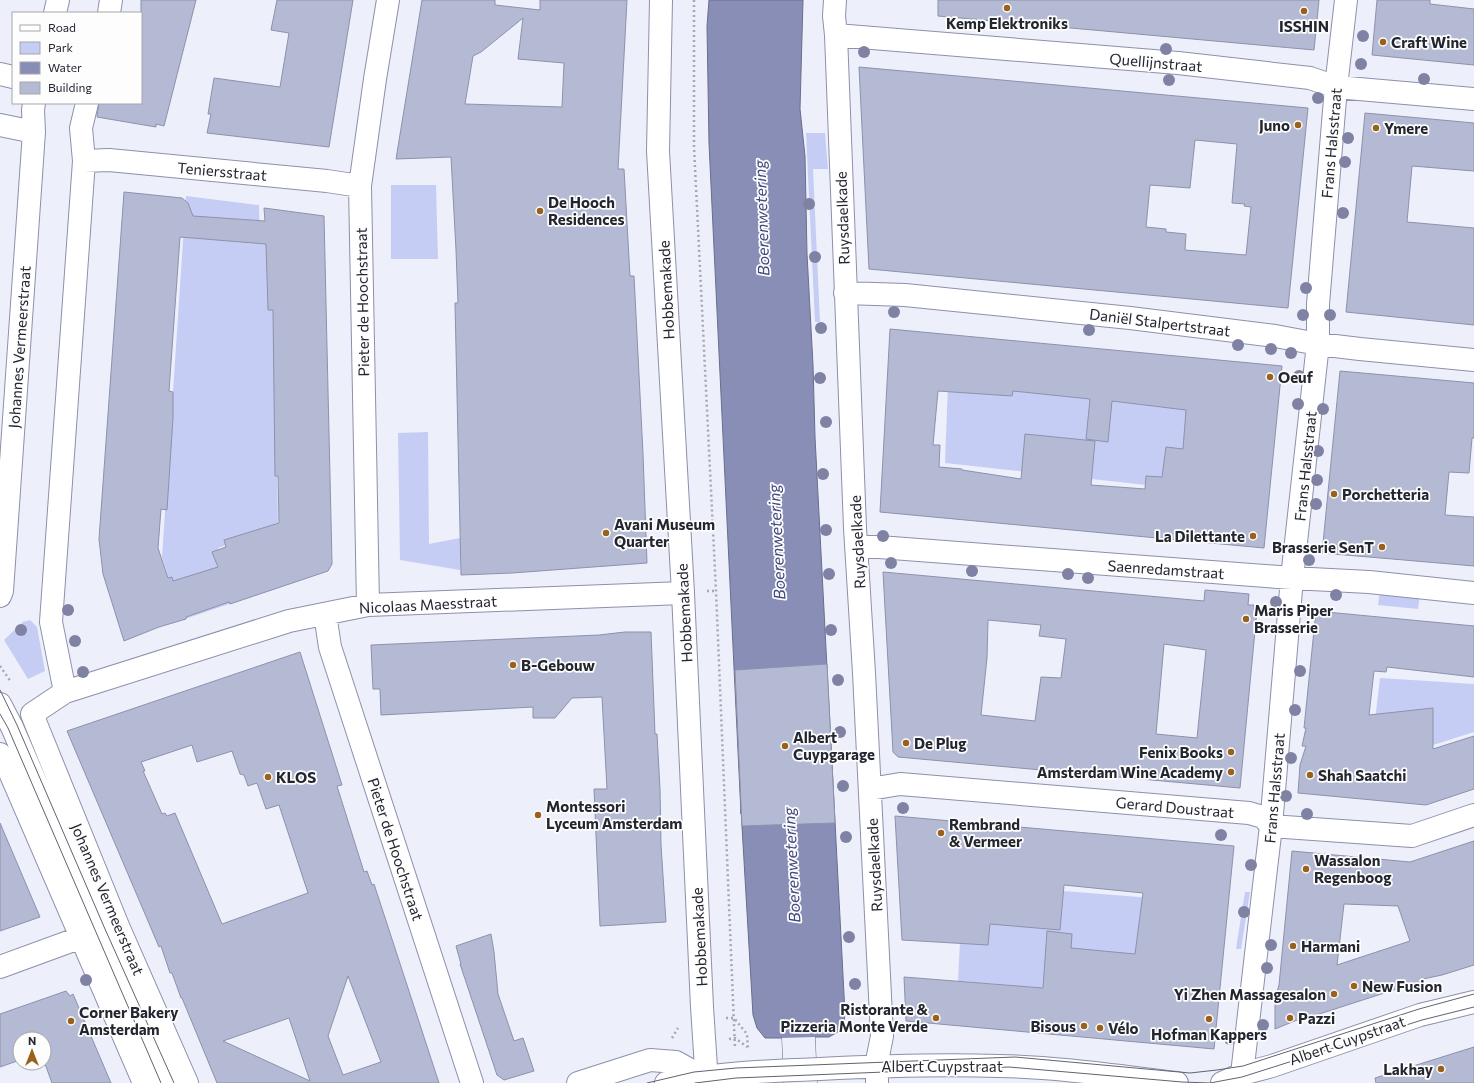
<svg xmlns="http://www.w3.org/2000/svg" width="1474" height="1083" font-family="Commissioner,sans-serif">
  <style>
    .green { fill: #c6cdf4 }
    .water { fill: #888eb6; stroke: #6a6e8e }
    .pier { fill: #edeffb }
    .building { fill: #b4b9d4; stroke: #8d91ac; fill-rule: evenodd }
    .lines { fill: none; stroke-linecap: round; stroke-linejoin: round }
    .minor-casing { stroke: #8c90ab; stroke-width: 24 }
    .major-casing { stroke: #8c90ab; stroke-width: 24 }
    .path { stroke: #a5a7b2; stroke-width: 2.5; stroke-dasharray: 2 3; stroke-linecap: butt }
    .minor { stroke: #fff; stroke-width: 22 }
    .major { stroke: #fff; stroke-width: 22 }
    .tram { stroke: #61636e; stroke-width: 1 }
    .tree { fill: #8082a3 }
    .poi-dot { fill: #99611c; stroke: #fdfdfd; stroke-width: 1.5 }
    .labels { text-anchor: middle; dominant-baseline: central; stroke-width: 3.5; stroke-linejoin: round; paint-order: stroke }
    .poi-label { font-size: 15px; font-weight: bold; fill: #23252f; stroke: #fdfdfd; text-anchor: start }
    .street-label { font-size: 15px; fill: #23252f; stroke: #fdfdfd }
    .water-label { font-size: 16px; font-style: italic; fill: #42487e; stroke: #fdfdfd }
  </style>
  <rect width="100%" height="100%" fill="#edeffb"/>
  <path class="green" d="M806,133H825L828,169H813L820,322H815Z
    M391,185H436L438,259H391Z
    M186,196L259,205L260,243L272,244L278,527L218,548L235,602L182,620L162,557Z
    M948,383L1215,411L1210,492L945,463Z
    M428,432L429,544L460,538V570L400,560L398,433Z
    M1380,590L1420,595L1418,609L1378,605Z
    M30,620L37,627L45,671L28,679L4,640L23,622Z
    M1380,678L1474,684V732L1430,746L1373,738Z
    M963,883L1190,901L1180,999L958,981Z
    M1245,892H1250L1241,949H1236Z"/>
  <path class="water" d="M709,0H803L800,109L805,156L807,254L813,365L815,437L845,1014L843,1029L829,1037H815L817,1083H784L782,1038H765L757,1028L753,1015L741,809V814L709,143L707,26Z"/>
  <path class="pier" d="M815,1037L817,1083H784L782,1038Z"/>
  <path class="building" d="M141,0H196L164,126L156,124V127L97,117L99,103H141Z
    M277,0H353L329,147L207,133L211,114H208L214,78L280,87L289,33L271,30Z
    M422,0H495V5L540,10V0H627L618,169H624L630,276H634L643,454L647,563L512,573L461,575L455,303H458L456,250L451,157L396,159ZM523,18L518,59L564,63L562,107L465,104L473,56L481,52Z
    M938,0H1319L1314,50L938,16Z
    M1377,0H1430V4L1474,9V65L1372,55Z
    M859,67L1308,108L1288,308L869,269ZM1195,140L1237,144L1232,203L1245,204L1244,206L1251,207L1246,255L1185,250L1186,234L1166,232V229L1146,227L1150,185L1190,188Z
    M1365,113L1474,123V171L1412,166L1407,222L1474,228V325L1346,312Z
    M124,192L182,198L188,203L193,216L265,221L264,208L324,216L332,564L328,571L230,604L229,602L186,617V619L159,627L124,641L103,574L99,539ZM180,237L266,244L268,310H273L275,476H278L279,523L224,540L226,547L212,552L218,567L173,581L172,577L168,578L158,548L161,509L167,510L173,418V392L169,391Z
    M890,329L1282,366L1264,548L880,512ZM938,391L1012,396L1013,391L1090,399L1086,439L1108,442L1112,401L1186,410L1183,449L1166,447L1162,477L1146,476L1145,489L1091,485L1095,441L1025,434L1021,479L962,470V469L939,467L940,445H933Z
    M1340,371L1474,383V438H1472L1469,473L1449,472L1445,515L1474,517V566L1322,553Z
    M883,572L1204,601L1205,590L1249,594L1248,605H1254V610H1257L1240,788L898,757L893,752ZM988,620L1041,625L1039,636L1066,639L1061,678L1041,677L1035,721L981,715L987,658ZM1164,644L1206,650L1197,738L1156,734Z
    M1316,611L1474,626V677L1387,667L1386,672L1374,671L1369,715L1433,708V749L1474,736V789L1426,805L1298,793L1300,765L1306,746H1302L1306,728H1304Z
    M625,632H651L655,734H657L660,789L661,845L666,922L600,926L594,789H607L602,697L572,698L555,718H533V707L381,715L380,689H373L371,645L599,635Z
    M300,652L342,785L337,786L364,872L367,871L372,885L374,884L439,1083H217L182,998H181L172,973H170L161,946L159,947L148,921L67,731ZM192,745L197,762L232,751L240,774L244,775L248,786L257,783L266,809L279,805L308,893L222,924L175,813L167,816L165,813L162,814L143,771H145L141,762ZM348,976L381,1062L343,1075L328,1036ZM289,1018L310,1081L223,1041Z
    M827,664L835,823L742,826L735,670Z
    M895,816L1234,846L1214,1049L906,1021L904,977L1043,988L1047,931L1072,934L1071,948L1135,954L1143,893L1064,885L1060,930L990,924L988,945L902,940Z
    M0,823L40,917L0,931Z
    M1474,841V965L1442,975L1423,979L1424,983L1403,987L1307,1018V1016L1275,1029V999L1279,985L1292,851L1410,862ZM1344,904L1398,906L1410,941L1337,965Z
    M491,934L494,952L498,994L514,1041L523,1038L534,1071L504,1080L497,1075L460,964H461L456,946Z
    M66,991L70,996L73,994L111,1083H52L44,1061V1039H20V1060L0,1067V1014Z
    M1474,1047V1083H1376L1375,1078Z"/>
  <g class="lines">
    <g class="minor-casing">
      <path id="minor" d="M835,0L834,16L836,35L855,528L864,673L882,1036L877,1061V1083
        M55,13L58,0
        M109,13L111,0
        M836,35L1178,63L1310,78L1336,87L1474,99
        M0,74L13,77
        M87,103L81,128L84,161L51,622L65,692L32,714L118,926L187,1083
        M0,125L34,132
        M84,161L109,160L327,181L360,186
        M845,293L905,295L1130,318L1275,336L1318,344L1360,349L1474,360
        M857,547H879L1292,578L1369,582L1474,593
        M0,596L2,591L34,132L33,110L34,103
        M368,605L360,186L375,79L388,0
        M325,614L330,647L472,1083
        M65,692L289,621L368,605L683,593
        M0,704L12,727L100,931L167,1083
        M0,754L5,761L144,1083
        M870,789L900,784L1249,813L1263,817L1271,826L1412,836L1474,815
        M0,967L82,937
        M1242,1074L1271,826L1292,578L1318,344V304L1336,87L1346,0
        M578,1083L650,1060L676,1062L694,1072L706,1076
        M666,1083C717,1073 768,1071 820,1069C880,1066 939,1064 999,1066C1058,1067 1118,1076 1177,1083
        M1222,1083L1242,1074L1272,1066L1420,1015L1474,1002"/>
    </g>
    <g class="major-casing">
      <path id="major" d="M661,0L658,151L683,593L702,1007L707,1083"/>
    </g>
    <path class="path" d="M694,0V147L716,591L735,1049
      M707,591H716
      M0,666L11,682
      M726,1018H734L747,1034L748,1049
      M672,1038L678,1028
      M729,1039L735,1038L747,1047"/>
    <use href="#minor" class="minor"/>
    <use href="#major" class="major"/>
    <path class="tram" d="M0,690L17,725L105,929L174,1083
      M0,714L8,728L161,1083
      M647,1083L694,1072L736,1068L1015,1057L1190,1073L1217,1070L1243,1066L1419,1009L1474,994
      M695,1083L736,1078L1009,1067L1182,1082L1210,1083L1242,1077L1422,1020L1474,1007"/>
  </g>
  <g class="tree">
    <circle cx="1363" cy="36" r="6"/>
    <circle cx="1166" cy="49" r="6"/>
    <circle cx="864" cy="52" r="6"/>
    <circle cx="1361" cy="64" r="6"/>
    <circle cx="1424" cy="79" r="6"/>
    <circle cx="1169" cy="80" r="6"/>
    <circle cx="1318" cy="98" r="6"/>
    <circle cx="1348" cy="138" r="6"/>
    <circle cx="1345" cy="162" r="6"/>
    <circle cx="809" cy="204" r="6"/>
    <circle cx="1343" cy="213" r="6"/>
    <circle cx="815" cy="257" r="6"/>
    <circle cx="1306" cy="288" r="6"/>
    <circle cx="894" cy="312" r="6"/>
    <circle cx="1303" cy="315" r="6"/>
    <circle cx="1330" cy="315" r="6"/>
    <circle cx="821" cy="328" r="6"/>
    <circle cx="1089" cy="330" r="6"/>
    <circle cx="1238" cy="345" r="6"/>
    <circle cx="1271" cy="349" r="6"/>
    <circle cx="1291" cy="353" r="6"/>
    <circle cx="1299" cy="376" r="6"/>
    <circle cx="820" cy="378" r="6"/>
    <circle cx="1298" cy="404" r="6"/>
    <circle cx="1323" cy="409" r="6"/>
    <circle cx="826" cy="422" r="6"/>
    <circle cx="1318" cy="451" r="6"/>
    <circle cx="823" cy="474" r="6"/>
    <circle cx="1317" cy="480" r="6"/>
    <circle cx="1316" cy="504" r="6"/>
    <circle cx="826" cy="530" r="6"/>
    <circle cx="883" cy="536" r="6"/>
    <circle cx="1309" cy="560" r="6"/>
    <circle cx="891" cy="563" r="6"/>
    <circle cx="972" cy="571" r="6"/>
    <circle cx="829" cy="574" r="6"/>
    <circle cx="1068" cy="574" r="6"/>
    <circle cx="1088" cy="578" r="6"/>
    <circle cx="1336" cy="595" r="6"/>
    <circle cx="1276" cy="602" r="6"/>
    <circle cx="68" cy="610" r="6"/>
    <circle cx="21" cy="630" r="6"/>
    <circle cx="831" cy="630" r="6"/>
    <circle cx="75" cy="641" r="6"/>
    <circle cx="1300" cy="671" r="6"/>
    <circle cx="83" cy="672" r="6"/>
    <circle cx="838" cy="680" r="6"/>
    <circle cx="1295" cy="710" r="6"/>
    <circle cx="840" cy="732" r="6"/>
    <circle cx="1291" cy="758" r="6"/>
    <circle cx="843" cy="786" r="6"/>
    <circle cx="1286" cy="796" r="6"/>
    <circle cx="903" cy="808" r="6"/>
    <circle cx="1307" cy="814" r="6"/>
    <circle cx="1221" cy="835" r="6"/>
    <circle cx="846" cy="837" r="6"/>
    <circle cx="1251" cy="865" r="6"/>
    <circle cx="1244" cy="912" r="6"/>
    <circle cx="849" cy="937" r="6"/>
    <circle cx="1271" cy="945" r="6"/>
    <circle cx="1267" cy="968" r="6"/>
    <circle cx="86" cy="980" r="6"/>
    <circle cx="855" cy="984" r="6"/>
    <circle cx="1263" cy="1025" r="6"/>
    <circle cx="1230" cy="1039" r="6"/>
  </g>
  <g class="poi-dot">
    <circle cx="1007" cy="8" r="4"/>
    <circle cx="1304" cy="11" r="4"/>
    <circle cx="1383" cy="42" r="4"/>
    <circle cx="1298" cy="125" r="4"/>
    <circle cx="1376" cy="128" r="4"/>
    <circle cx="540" cy="211" r="4"/>
    <circle cx="1270" cy="377" r="4"/>
    <circle cx="1334" cy="494" r="4"/>
    <circle cx="606" cy="533" r="4"/>
    <circle cx="1253" cy="536" r="4"/>
    <circle cx="1382" cy="547" r="4"/>
    <circle cx="1246" cy="619" r="4"/>
    <circle cx="513" cy="665" r="4"/>
    <circle cx="906" cy="743" r="4"/>
    <circle cx="785" cy="746" r="4"/>
    <circle cx="1231" cy="752" r="4"/>
    <circle cx="1231" cy="772" r="4"/>
    <circle cx="1310" cy="775" r="4"/>
    <circle cx="268" cy="777" r="4"/>
    <circle cx="538" cy="815" r="4"/>
    <circle cx="941" cy="833" r="4"/>
    <circle cx="1306" cy="869" r="4"/>
    <circle cx="1293" cy="946" r="4"/>
    <circle cx="1354" cy="986" r="4"/>
    <circle cx="1334" cy="994" r="4"/>
    <circle cx="936" cy="1018" r="4"/>
    <circle cx="1290" cy="1018" r="4"/>
    <circle cx="1209" cy="1019" r="4"/>
    <circle cx="71" cy="1021" r="4"/>
    <circle cx="1084" cy="1026" r="4"/>
    <circle cx="1100" cy="1028" r="4"/>
    <circle cx="1441" cy="1069" r="4"/>
  </g>
  <g class="labels">
    <g class="poi-label">
      <text x="1007" y="23" text-anchor="middle">Kemp Elektroniks</text>
      <text x="1304" y="26" text-anchor="middle">ISSHIN</text>
      <text x="1391" y="42">Craft Wine</text>
      <text x="1290" y="125" text-anchor="end">Juno</text>
      <text x="1384" y="128">Ymere</text>
      <text x="548" y="202">De Hooch<tspan x="548" dy="17">Residences</tspan></text>
      <text x="1278" y="377">Oeuf</text>
      <text x="1342" y="494">Porchetteria</text>
      <text x="614" y="524">Avani Museum<tspan x="614" dy="17">Quarter</tspan></text>
      <text x="1245" y="536" text-anchor="end">La Dilettante</text>
      <text x="1374" y="547" text-anchor="end">Brasserie SenT</text>
      <text x="1254" y="610">Maris Piper<tspan x="1254" dy="17">Brasserie</tspan></text>
      <text x="521" y="665">B-Gebouw</text>
      <text x="793" y="737">Albert<tspan x="793" dy="17">Cuypgarage</tspan></text>
      <text x="914" y="743">De Plug</text>
      <text x="1223" y="752" text-anchor="end">Fenix Books</text>
      <text x="1223" y="772" text-anchor="end">Amsterdam Wine Academy</text>
      <text x="1318" y="775">Shah Saatchi</text>
      <text x="276" y="777">KLOS</text>
      <text x="546" y="806">Montessori<tspan x="546" dy="17">Lyceum Amsterdam</tspan></text>
      <text x="949" y="824">Rembrand<tspan x="949" dy="17">&amp; Vermeer</tspan></text>
      <text x="1314" y="860">Wassalon<tspan x="1314" dy="17">Regenboog</tspan></text>
      <text x="1301" y="946">Harmani</text>
      <text x="1362" y="986">New Fusion</text>
      <text x="1326" y="994" text-anchor="end">Yi Zhen Massagesalon</text>
      <text x="928" y="1009" text-anchor="end">Ristorante &amp;<tspan x="928" dy="17">Pizzeria Monte Verde</tspan></text>
      <text x="79" y="1012">Corner Bakery<tspan x="79" dy="17">Amsterdam</tspan></text>
      <text x="1298" y="1018">Pazzi</text>
      <text x="1076" y="1026" text-anchor="end">Bisous</text>
      <text x="1108" y="1028">Vélo</text>
      <text x="1209" y="1034" text-anchor="middle">Hofman Kappers</text>
      <text x="1433" y="1069" text-anchor="end">Lakhay</text>
    </g>
    <g class="street-label">
      <text transform="translate(1156 62) rotate(5)">Quellijnstraat</text>
      <text transform="translate(1331 143) rotate(-85)">Frans Halsstraat</text>
      <text transform="translate(222 171) rotate(5)">Teniersstraat</text>
      <text transform="translate(842 218) rotate(-92)">Ruysdaelkade</text>
      <text transform="translate(666 290) rotate(-93)">Hobbemakade</text>
      <text transform="translate(362 302) rotate(-91)">Pieter de Hoochstraat</text>
      <text transform="translate(1160 322) rotate(7)">Daniël Stalpertstraat</text>
      <text transform="translate(19 347) rotate(-86)">Johannes Vermeerstraat</text>
      <text transform="translate(1305 466) rotate(-84)">Frans Halsstraat</text>
      <text transform="translate(857 542) rotate(-93)">Ruysdaelkade</text>
      <text transform="translate(1166 569) rotate(4)">Saenredamstraat</text>
      <text transform="translate(428 604) rotate(-3)">Nicolaas Maesstraat</text>
      <text transform="translate(684 613) rotate(-93)">Hobbemakade</text>
      <text transform="translate(1274 788) rotate(-85)">Frans Halsstraat</text>
      <text transform="translate(1175 807) rotate(5)">Gerard Doustraat</text>
      <text transform="translate(396 849) rotate(72)">Pieter de Hoochstraat</text>
      <text transform="translate(874 865) rotate(-93)">Ruysdaelkade</text>
      <text transform="translate(108 899) rotate(67)">Johannes Vermeerstraat</text>
      <text transform="translate(699 937) rotate(-93)">Hobbemakade</text>
      <text transform="translate(1347 1040) rotate(-19)">Albert Cuypstraat</text>
      <text x="942" y="1066">Albert Cuypstraat</text>
    </g>
    <g class="water-label">
      <text transform="translate(761 218) rotate(-92)">Boerenwetering</text>
      <text transform="translate(776 542) rotate(-93)">Boerenwetering</text>
      <text transform="translate(791 865) rotate(-93)">Boerenwetering</text>
    </g>
  </g>
  <rect x="12" y="12" width="130" height="92" fill="#fdfdfd" stroke="#a6a7ab"/>
  <rect x="20" y="25" width="20" height="6" fill="#ffffff" stroke="#a6a7ab"/>
  <text x="48" y="32" font-size="12" fill="#23252f">Road</text>
  <rect x="20" y="42" width="20" height="12" fill="#c6cdf4" stroke="#a6a7ab"/>
  <text x="48" y="52" font-size="12" fill="#23252f">Park</text>
  <rect x="20" y="62" width="20" height="12" fill="#888eb6" stroke="#a6a7ab"/>
  <text x="48" y="72" font-size="12" fill="#23252f">Water</text>
  <rect x="20" y="82" width="20" height="12" fill="#b4b9d4" stroke="#a6a7ab"/>
  <text x="48" y="92" font-size="12" fill="#23252f">Building</text>
  <g transform="translate(32 1051)"><circle r="19" fill="#fdfdfd" stroke="#a6a7ab"/>
  <path d="M0-3L7 15L0 10L-7 15Z" fill="#99611c"/>
  <text y="-6" font-size="11" font-weight="bold" text-anchor="middle" fill="#23252f">N</text>
  </g>
</svg>
